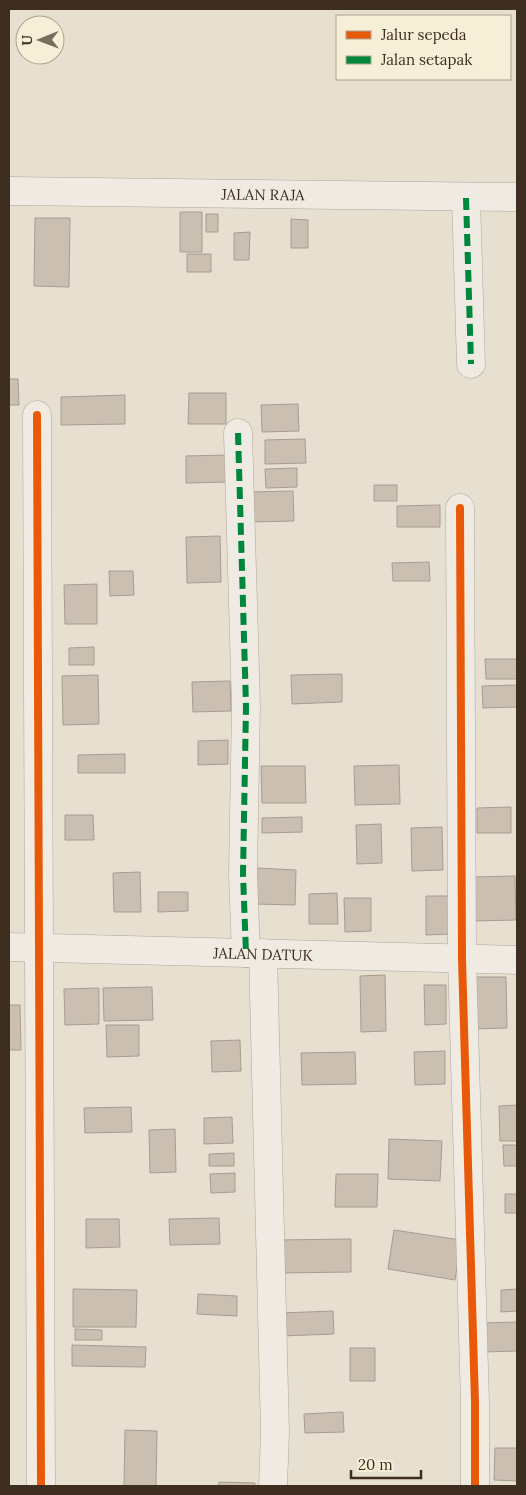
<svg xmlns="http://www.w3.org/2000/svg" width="526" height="1495" font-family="Lora,serif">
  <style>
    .building { fill: #cbbfb2; stroke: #a89c90 }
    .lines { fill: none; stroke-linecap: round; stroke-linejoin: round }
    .minor-casing { stroke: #ada599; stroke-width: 29 }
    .minor { stroke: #efebe3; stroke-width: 28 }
    .quiet { stroke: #00873e; stroke-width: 6; stroke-dasharray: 12 6; stroke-linecap: butt }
    .cycleway-casing { stroke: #f7eed8; stroke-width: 11 }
    .cycleway { stroke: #e8590c; stroke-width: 8 }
    .labels { text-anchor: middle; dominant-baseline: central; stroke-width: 4; stroke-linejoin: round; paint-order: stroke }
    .street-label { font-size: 15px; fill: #3d2e20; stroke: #f7eed8 }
  </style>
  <rect width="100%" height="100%" fill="#e7e0d1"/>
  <path class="building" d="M180,212H202V252H180Z
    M206,214H218V232H206Z
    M35,218H70L69,287L34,286Z
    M291,219L308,220V248H291Z
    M250,232L249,260H234V233Z
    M187,254H211V272H187Z
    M9,379H18L19,405H9Z
    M189,393H226V424H188Z
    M125,395V424L61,425V397Z
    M298,404L299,431L262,432L261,405Z
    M305,439L306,463L265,464V440Z
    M228,455V482L186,483V456Z
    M297,468V487L266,488L265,469Z
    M374,485H397V501H374Z
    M293,491L294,521L252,522L251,492Z
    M440,505V527H397V506Z
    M220,536L221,582L187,583L186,537Z
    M429,562L430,581H393L392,563Z
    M109,571H133L134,595L110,596Z
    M97,584V624H65L64,585Z
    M94,647V665H69V648Z
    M485,659H517V679H486Z
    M342,674V702L292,704L291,675Z
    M98,675L99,724L63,725L62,676Z
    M230,681L231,711L193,712L192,682Z
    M517,685V707L483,708L482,686Z
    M228,740V764L198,765V741Z
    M125,754V773H78V755Z
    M399,765L400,804L355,805L354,766Z
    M261,766H305L306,803H262Z
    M511,807V833H477V808Z
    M65,815H93L94,840H65Z
    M302,817V832L262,833V818Z
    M381,824L382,863L357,864L356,825Z
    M442,827L443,870L412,871L411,828Z
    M257,868L296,870L295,905L255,904Z
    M140,872L141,912H114L113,873Z
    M515,876L516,920L475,921L474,877Z
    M158,892H188V911L158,912Z
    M337,893L338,924H309V894Z
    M426,896H449L450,934L426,935Z
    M344,898H371V931L345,932Z
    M385,975L386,1031L361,1032L360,976Z
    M472,977H506L507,1028L473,1029Z
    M424,985H446V1024L425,1025Z
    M152,987L153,1020L104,1021L103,988Z
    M99,988V1024L65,1025L64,989Z
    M9,1005H20L21,1050H9Z
    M106,1025H139V1056L107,1057Z
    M240,1040L241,1071L212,1072L211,1041Z
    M445,1051V1084L415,1085L414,1052Z
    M355,1052L356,1084L302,1085L301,1053Z
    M517,1105V1141H500L499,1106Z
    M131,1107L132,1132L85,1133L84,1108Z
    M232,1117L233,1143L204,1144V1118Z
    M175,1129L176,1172L150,1173L149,1130Z
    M389,1139L442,1141L440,1181L388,1179Z
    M503,1145H517V1166H504Z
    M234,1153V1166H209V1154Z
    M235,1173V1192L211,1193L210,1174Z
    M336,1174H378L377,1207H335Z
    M505,1194H517V1213H505Z
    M219,1218L220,1244L170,1245L169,1219Z
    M86,1219H119L120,1247L86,1248Z
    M394,1230L461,1240L455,1280L388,1269Z
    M351,1239V1272L279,1273L278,1240Z
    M73,1289L137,1290L136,1327H73Z
    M517,1289V1311L501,1312V1290Z
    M198,1294L237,1296V1316L197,1314Z
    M333,1311L334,1334L282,1336L281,1313Z
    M517,1322V1351L484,1352L483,1323Z
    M75,1329L102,1330V1340H75Z
    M72,1345L146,1347L145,1367L72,1366Z
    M350,1348H375V1381H350Z
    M343,1412L344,1432L305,1433L304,1414Z
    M125,1430L157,1431L156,1486H124Z
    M495,1448H517V1481L494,1480Z
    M219,1482L255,1483V1486H218Z"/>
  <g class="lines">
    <g class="minor-casing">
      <g id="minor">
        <path id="s1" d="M9,191L517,197"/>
        <path d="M466,198L471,364"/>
        <path d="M37,415L41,1486"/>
        <path d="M238,433L246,706L243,874L246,953"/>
        <path d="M460,508L462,959L475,1403V1486"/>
        <path id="s2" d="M9,947L517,960"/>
        <path d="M263,953L275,1432L273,1486"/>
      </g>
    </g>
    <use href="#minor" class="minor"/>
    <path class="quiet" d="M466,198L471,364
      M238,433L246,706L243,874L246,953"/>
    <g class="cycleway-casing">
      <path id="cycleway" d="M37,415L41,1486
        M460,508L462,959L475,1403V1486"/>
    </g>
    <use href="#cycleway" class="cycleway"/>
  </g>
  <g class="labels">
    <g class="street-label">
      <text stroke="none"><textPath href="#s1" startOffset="254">JALAN RAJA</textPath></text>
      <text stroke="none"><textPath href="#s2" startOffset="254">JALAN DATUK</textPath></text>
    </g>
  </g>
  <rect width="526" height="1495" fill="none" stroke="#3d2e20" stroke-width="20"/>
  <rect x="336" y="15" width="175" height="65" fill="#f7eed8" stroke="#ada18e"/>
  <rect x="346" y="31" width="25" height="8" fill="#e8590c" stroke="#ada18e"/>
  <text x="381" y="40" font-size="15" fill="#3d2e20">Jalur sepeda</text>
  <rect x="346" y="56" width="25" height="8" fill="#00873e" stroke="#ada18e"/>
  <text x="381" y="65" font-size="15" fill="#3d2e20">Jalan setapak</text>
  <g transform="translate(40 40) rotate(269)"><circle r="24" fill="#f7eed8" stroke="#ada18e"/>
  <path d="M0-4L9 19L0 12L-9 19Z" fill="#786c5e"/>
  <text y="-8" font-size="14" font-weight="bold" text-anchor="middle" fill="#3d2e20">U</text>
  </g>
  <path d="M351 1470v8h70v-8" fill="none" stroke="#3d2e20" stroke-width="2.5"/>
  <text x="358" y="1470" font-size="15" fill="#3d2e20" stroke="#f7eed8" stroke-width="4" paint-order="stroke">20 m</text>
</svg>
